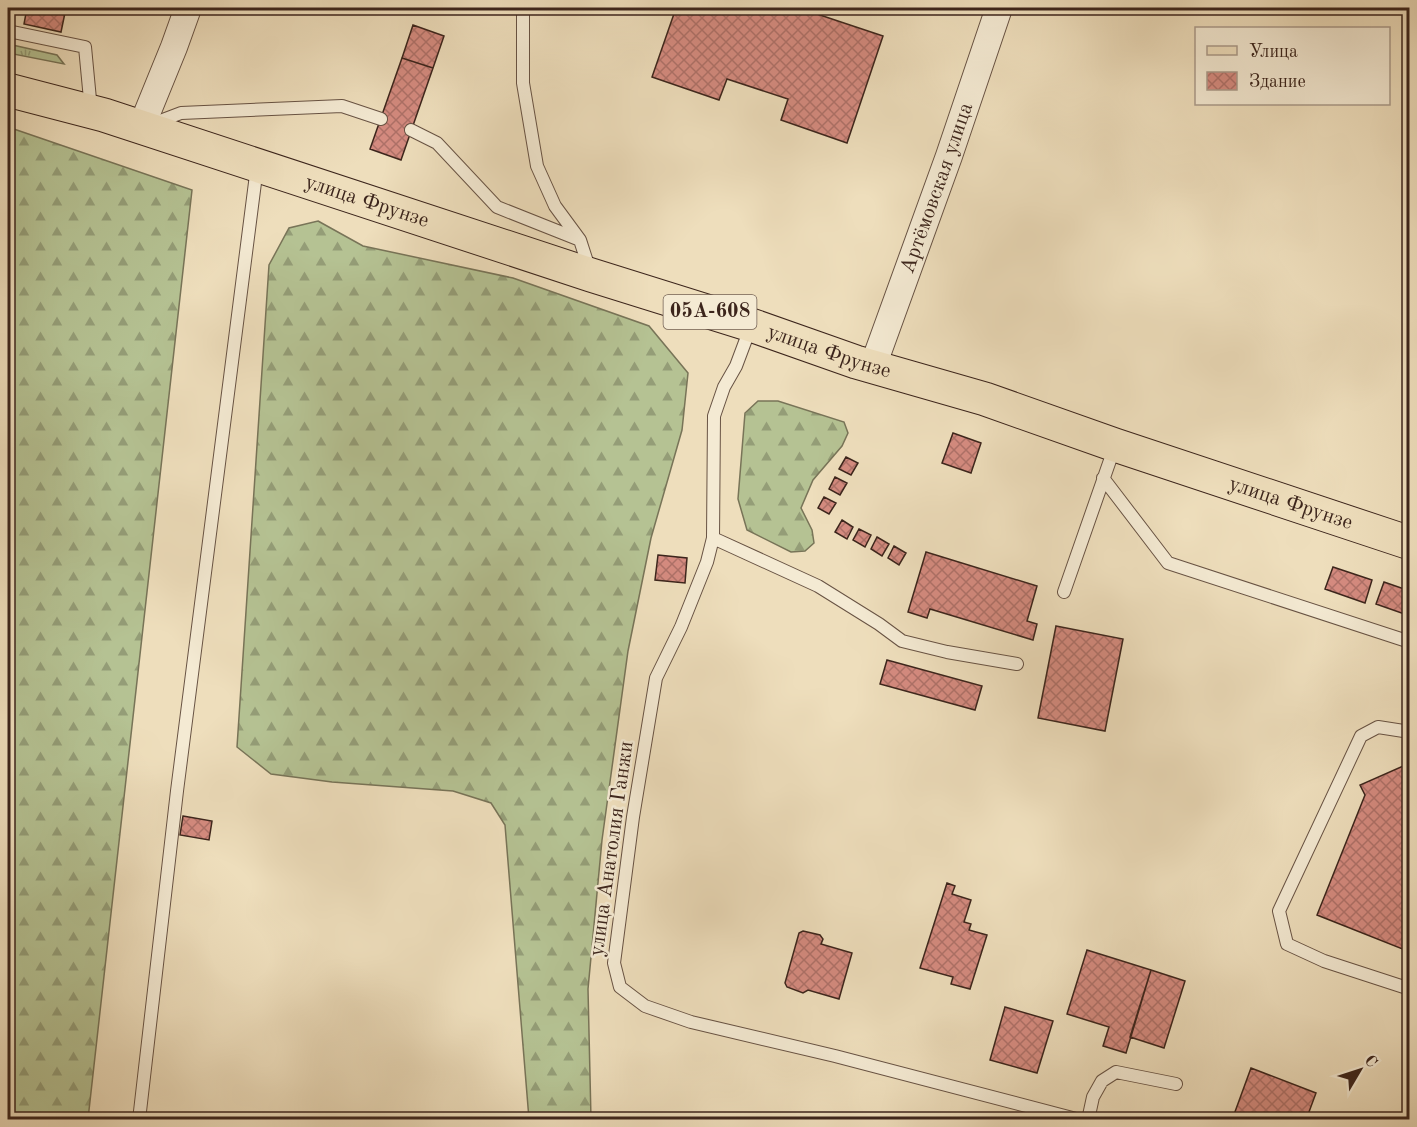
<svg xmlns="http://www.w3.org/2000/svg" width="1417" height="1127" font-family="'Old Standard TT',serif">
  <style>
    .grass { fill: url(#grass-tufts); stroke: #787458; stroke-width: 1.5 }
    .forest { fill: url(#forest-firs); stroke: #787458; stroke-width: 1.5 }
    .building { fill: url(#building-cross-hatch); stroke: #3c251c; stroke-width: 1.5 }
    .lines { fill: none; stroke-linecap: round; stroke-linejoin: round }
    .lane-casing { stroke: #685344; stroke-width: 14 }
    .street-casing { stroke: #685344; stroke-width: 28 }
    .primary-casing { stroke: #3c251c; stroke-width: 35 }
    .lane { stroke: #f4ead3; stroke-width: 12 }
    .street { stroke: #f4ead3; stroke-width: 26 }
    .primary { stroke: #eedebc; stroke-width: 33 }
    .labels { text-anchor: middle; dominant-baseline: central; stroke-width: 5; stroke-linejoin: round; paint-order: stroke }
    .shield { fill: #f4ead3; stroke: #736053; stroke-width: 1.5 }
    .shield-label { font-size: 20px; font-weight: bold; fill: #3c251c }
    .street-label { font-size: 21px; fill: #3c251c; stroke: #f4ead3 }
  </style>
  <defs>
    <pattern id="grass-tufts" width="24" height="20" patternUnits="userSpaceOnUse" patternTransform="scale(1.5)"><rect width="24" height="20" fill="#b5c293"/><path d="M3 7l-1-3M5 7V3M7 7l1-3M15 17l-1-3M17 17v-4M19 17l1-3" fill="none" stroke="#949d77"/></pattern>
    <pattern id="forest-firs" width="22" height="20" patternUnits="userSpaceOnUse" patternTransform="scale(1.5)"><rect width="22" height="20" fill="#b5c293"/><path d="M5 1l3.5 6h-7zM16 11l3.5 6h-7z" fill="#949d77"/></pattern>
    <pattern id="building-cross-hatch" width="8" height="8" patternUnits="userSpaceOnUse" patternTransform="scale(1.5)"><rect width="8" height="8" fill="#d58b80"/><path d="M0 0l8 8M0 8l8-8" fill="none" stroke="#ae7168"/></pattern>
  </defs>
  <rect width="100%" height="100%" fill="#eedebc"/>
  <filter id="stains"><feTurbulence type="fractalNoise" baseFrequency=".00333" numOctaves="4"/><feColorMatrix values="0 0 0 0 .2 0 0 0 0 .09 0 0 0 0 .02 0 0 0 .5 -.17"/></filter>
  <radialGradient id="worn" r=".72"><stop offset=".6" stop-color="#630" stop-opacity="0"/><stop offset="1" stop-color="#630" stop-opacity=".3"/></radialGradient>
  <path class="grass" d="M8,44L57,55L64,64L8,53Z"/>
  <path class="forest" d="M8,127L192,190L88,1119H8Z
    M318,221L363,246L513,278L649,326L688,373L682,430L651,538L628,651L602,840L588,989L591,1119H529L505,825L491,803L453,791L332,782L271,774L237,747L269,265L289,228Z
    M758,401H778L844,422L848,433L842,446L813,480L801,508L812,530L814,543L805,551L791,552L747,530L738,499L745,413Z"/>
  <path class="building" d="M27,8H66L61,32L24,24Z
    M676,8H799L883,36L847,143L781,120L788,99L727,79L719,100L652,77Z
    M413,25L444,36L433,68L402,58Z
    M402,58L433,68L401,160L370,149Z
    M953,433L981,443L971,473L942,463Z
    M846,457L858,463L851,475L839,469Z
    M835,477L847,483L840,495L829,489Z
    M824,497L836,503L829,514L818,508Z
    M842,520L853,527L847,539L835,532Z
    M859,529L871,535L865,547L853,540Z
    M877,537L889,544L882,556L871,549Z
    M894,546L906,553L899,565L888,558Z
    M926,552L1037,586L1027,621L1037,624L1033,640L930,609L927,618L908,612Z
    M658,555L687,558L685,583L655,580Z
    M1333,567L1372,580L1365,603L1325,589Z
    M1384,582L1410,591V616L1376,604Z
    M1056,626L1123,639L1105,731L1038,718Z
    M887,660L982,686L975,710L880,684Z
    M1410,763V952L1317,915L1365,795L1360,785Z
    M183,816L212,821L209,840L180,835Z
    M947,883L955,886L952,894L971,900L964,922L971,924L969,930L987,935L970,989L951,984L953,977L920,968Z
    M803,931L820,935L823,939L821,944L852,953L839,999L808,990L803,993L787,987L785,983L799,933Z
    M1087,950L1151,970L1126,1053L1103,1046L1109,1027L1067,1014Z
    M1151,970L1185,981L1164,1048L1130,1037Z
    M1005,1007L1053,1021L1037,1073L990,1060Z
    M1251,1068L1316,1093L1306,1120H1232Z"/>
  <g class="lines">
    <g class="lane-casing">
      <path id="lane" d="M523,8V83L537,166L555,206L580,240
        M8,31L85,47L91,110
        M152,124L181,113L342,106L381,119
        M411,130L437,143L497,207L580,240L590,271
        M751,326L736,366L724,387L714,416L713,538L707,562L681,627L656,678L633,817L614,963L620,987L645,1006L691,1022L835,1056L1080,1120
        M1103,478L1168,563L1410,642
        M713,538L818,586L879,624L902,641L947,652L1017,664
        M1064,592L1115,446
        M1410,732L1378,727L1361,736L1279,911L1287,944L1324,961L1410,989
        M139,1120L177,791L257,167
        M1088,1120L1093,1097L1102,1081L1116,1072L1176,1084"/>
    </g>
    <g class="street-casing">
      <g id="street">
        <path d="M141,128L174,47L188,8"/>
        <path id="s1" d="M873,366L949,156L999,8"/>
      </g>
    </g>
    <g class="primary-casing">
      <g id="primary">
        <path id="s2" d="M8,90L104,115L591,275L751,325L856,362L985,399L1115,445L1410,543"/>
      </g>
    </g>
    <use href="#lane" class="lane"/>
    <use href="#street" class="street"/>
    <use href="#primary" class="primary"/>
  </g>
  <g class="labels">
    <rect class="shield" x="663.5" y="295" width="93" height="34" rx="4.5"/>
    <g class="shield-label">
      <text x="710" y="312">05А-608</text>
    </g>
    <g class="street-label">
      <text stroke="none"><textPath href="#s1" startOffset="189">Артёмовская улица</textPath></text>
      <text stroke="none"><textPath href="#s2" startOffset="376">улица Фрунзе</textPath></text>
      <text stroke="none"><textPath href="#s2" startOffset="862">улица Фрунзе</textPath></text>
      <text stroke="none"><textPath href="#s2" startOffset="1348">улица Фрунзе</textPath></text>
      <text transform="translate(612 849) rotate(-82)">улица Анатолия Ганжи</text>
    </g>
  </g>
  <rect width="1417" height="1127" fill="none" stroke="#eedebc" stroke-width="30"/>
  <rect x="9" y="9" width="1399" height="1109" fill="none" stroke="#3c251c" stroke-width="3"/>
  <rect x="15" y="15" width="1387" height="1097" fill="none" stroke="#3c251c" stroke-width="1.5"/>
  <rect x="1195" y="27" width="195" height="78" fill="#f4ead3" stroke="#aa9b8a" stroke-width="1.5"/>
  <rect x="1207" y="46" width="30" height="9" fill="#eedebc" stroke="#aa9b8a" stroke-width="1.5"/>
  <text x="1249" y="57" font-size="18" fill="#3c251c">Улица</text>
  <rect x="1207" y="72" width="30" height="18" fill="url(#building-cross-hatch)" stroke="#aa9b8a" stroke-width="1.5"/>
  <text x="1249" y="87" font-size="18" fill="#3c251c">Здание</text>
  <g transform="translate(1360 1070) rotate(51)" stroke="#f4ead3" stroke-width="4.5" paint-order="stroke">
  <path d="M0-4.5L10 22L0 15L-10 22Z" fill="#3c251c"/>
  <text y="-9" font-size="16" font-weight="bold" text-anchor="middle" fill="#3c251c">С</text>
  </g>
  <rect width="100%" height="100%" filter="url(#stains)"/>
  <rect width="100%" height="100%" fill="url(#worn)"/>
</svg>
